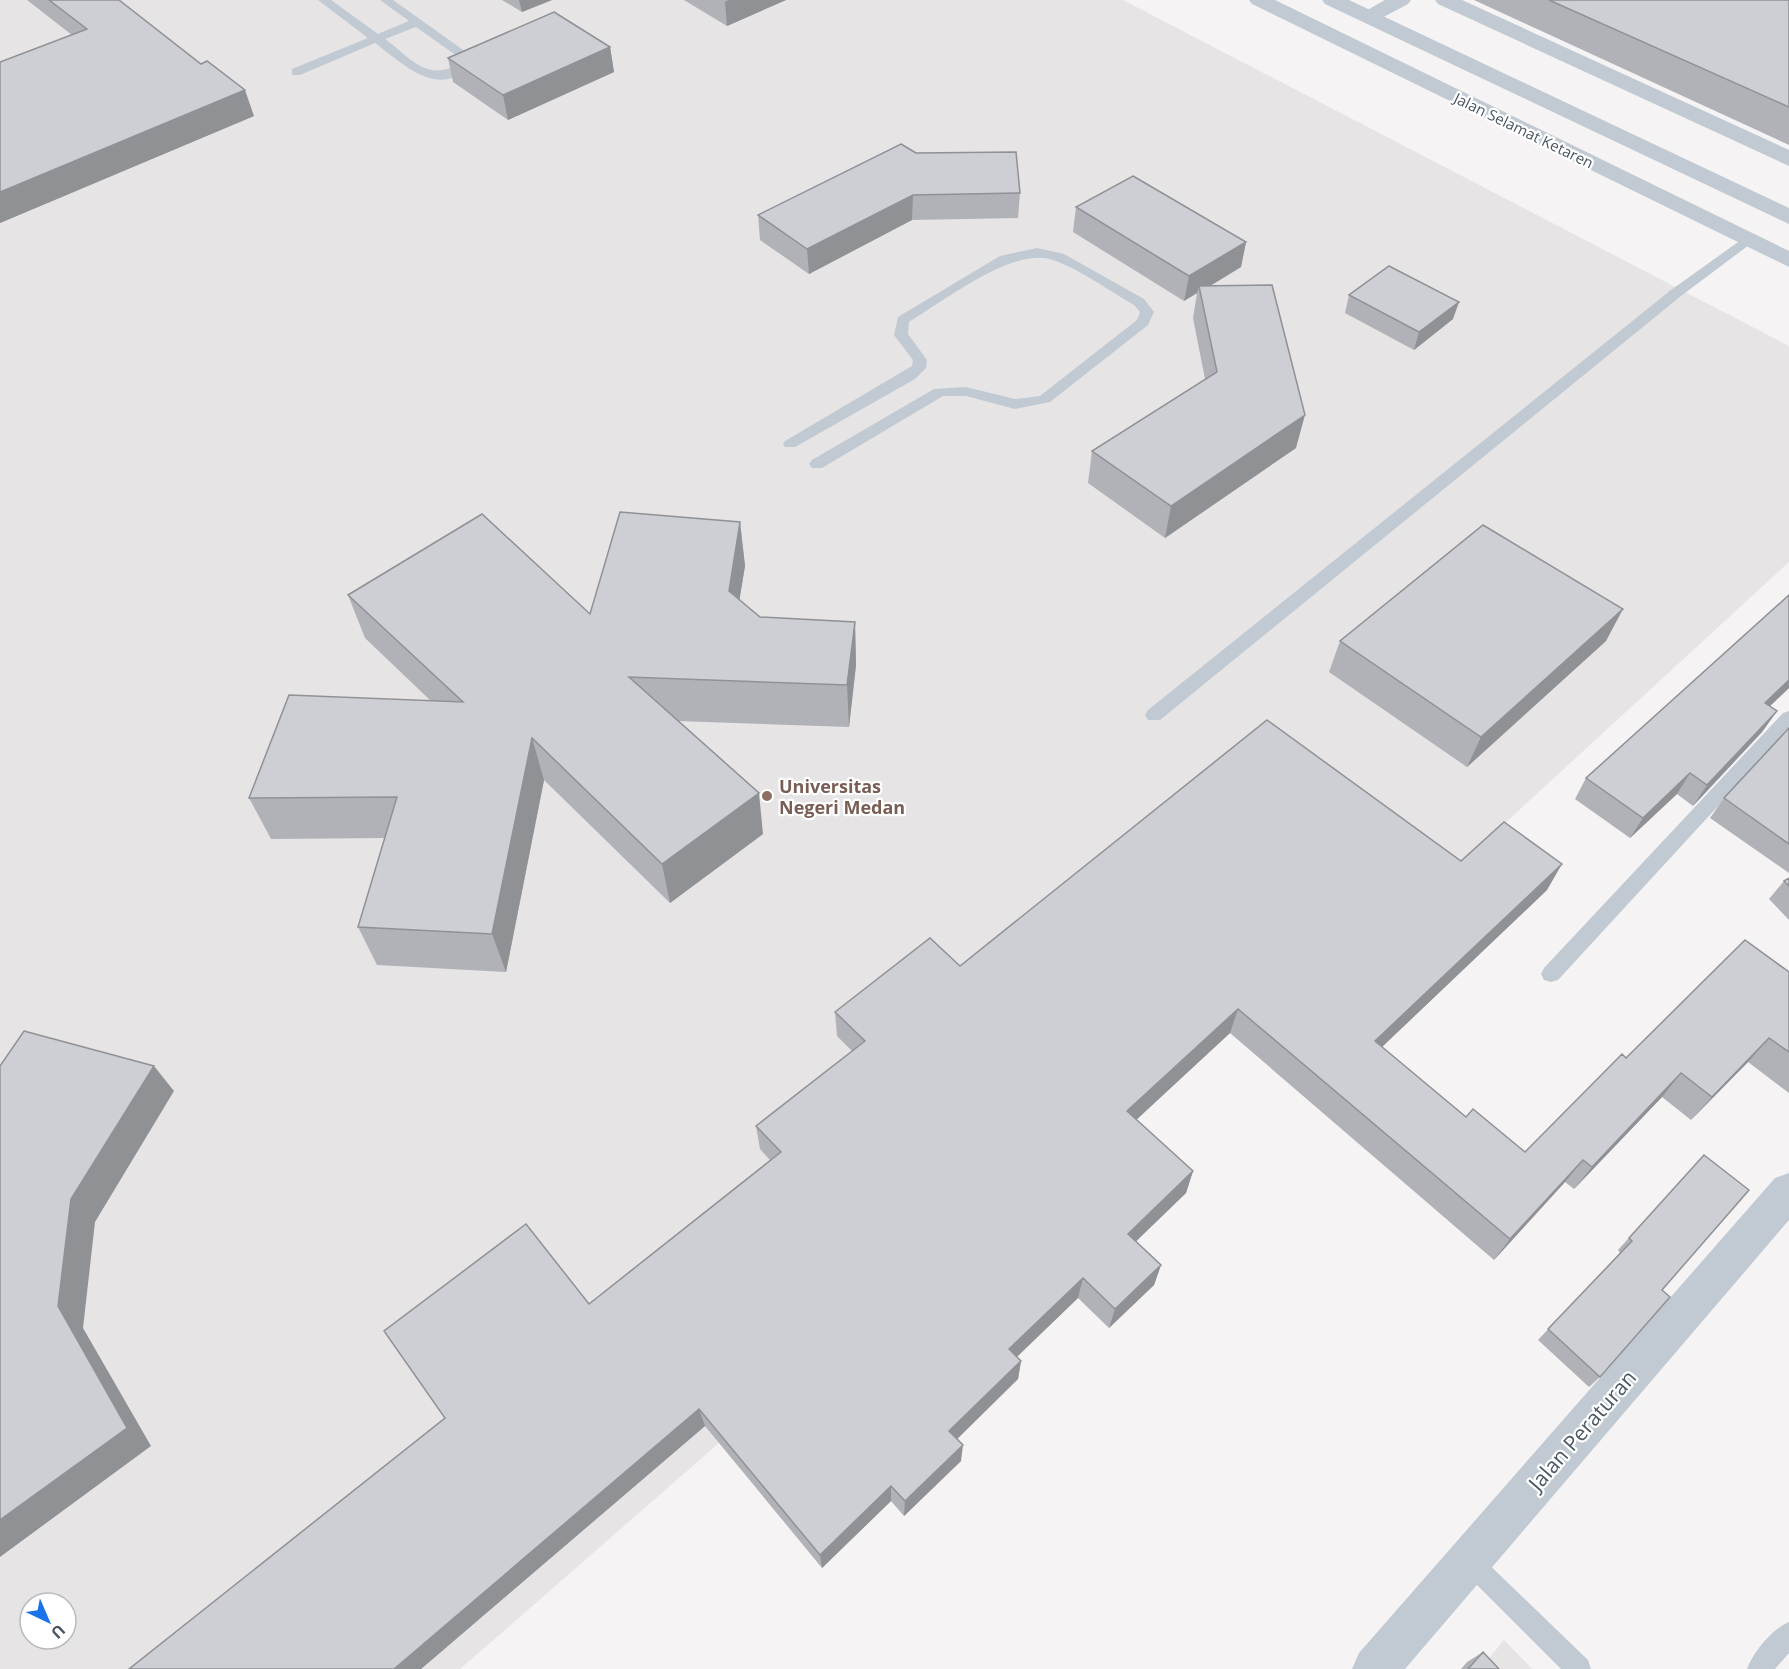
<svg xmlns="http://www.w3.org/2000/svg" width="1789" height="1669" font-family="'Open Sans',sans-serif">
  <style>
    .education { fill: #e6e4e5; fill-rule: evenodd }
    .lines { fill: none; stroke-linecap: round; stroke-linejoin: round }
    .service { fill: #c1cad2; fill-rule: evenodd }
    .minor { fill: #c1cad2; fill-rule: evenodd }
    .tertiary { fill: #c1cad2; fill-rule: evenodd }
    .wall { fill: #b0b2b7 }
    .shaded-wall { fill: #909195 }
    .building { fill: #cdcfd5; stroke: #909195; stroke-width: 1.5 }
    .education-dot { fill: #8d6e63; stroke: #fff; stroke-width: 2 }
    .labels { text-anchor: middle; dominant-baseline: central; stroke-width: 4.5; stroke-linejoin: round; paint-order: stroke }
    .far-street-label { font-size: 15px; fill: #4a5661; stroke: #fff }
    .education-label { font-size: 18px; font-weight: bold; fill: #785e54; stroke: #fff; text-anchor: start }
    .near-street-label { font-size: 21px; fill: #4a5661; stroke: #fff }
  </style>
  <rect width="100%" height="100%" fill="#f5f3f3"/>
  <path class="education" d="M0,0H1123L1789,346V562L1258,1050L1233,1030L1157,1100L1133,1078L945,1246L460,1669H0ZM30,1603H66V1639H30Z
    M1504,1640L1532,1669H1480Z"/>
  <g class="lines">
    <path class="service" d="M318,0H331L378,34L409,21L380,0H393L466,52L471,59L469,67C437,99 402,63 375,43L300,75H292V69L368,38ZM416,27L457,56L458,65C425,81 411,58 385,39Z
      M1748,235L1755,239L1753,242L1681,296L1160,720H1148L1145,715L1148,710L1671,290Z
      M1037,248L1064,254L1144,299L1154,312L1148,325L1050,402L1015,409L966,396H943L822,468H812L809,464L812,460L934,389L966,387L1015,399L1040,396L1137,320L1140,312L1134,305C1110,291 1079,269 1053,260C1014,246 944,301 909,322L908,334L927,360L926,368L915,379L795,447H785L783,444L785,441L912,366L913,360L894,335L898,317L1000,256Z
      M1789,711V729L1558,980L1551,982L1544,980L1541,974L1544,968L1783,713Z
      M1469,1549L1477,1553L1588,1660L1591,1669H1561L1461,1569L1457,1561L1461,1553Z
      M1789,1622V1653L1775,1669H1747C1753,1652 1772,1629 1789,1622Z"/>
    <path class="minor" d="M1385,0H1411L1408,4L1376,21H1362L1359,17L1362,13Z
      M1435,0H1462L1789,150V166L1438,4Z
      M1789,1173V1220L1405,1669H1352L1359,1653L1775,1178Z"/>
    <path class="tertiary" d="M1249,0H1275L1789,251V267L1252,4Z
      M1322,0H1349L1789,208V224L1325,4Z"/>
  </g>
  <path class="wall" d="M27,0H119L254,116L0,223V62L72,35Z
    M502,0H552L522,12Z
    M684,0H786L727,26Z
    M1474,0H1789V145Z
    M610,47L614,72L508,120L453,82L448,58Z
    M916,153L1020,193L1018,218L912,220L809,274L760,240L758,215Z
    M1076,207L1246,242L1241,267L1210,286L1296,448L1165,538L1088,483L1092,451L1205,379L1193,318L1197,293L1184,301L1073,232Z
    M1349,295L1453,319L1414,350L1345,313Z
    M740,522L745,566L739,600L760,617L855,622L856,665L849,727L678,721L763,834L670,903L544,780L506,972L377,965L358,927L385,838L271,839L249,798L431,701L365,638L348,595L590,614Z
    M1789,595V688L1770,706L1777,711L1762,732L1693,806L1677,794L1630,838L1575,799L1586,778Z
    M1340,641H1606L1467,767L1329,672Z
    M1789,728V873L1710,818L1724,798Z
    M1461,861L1547,890L1382,1047L1466,1117L1525,1152L1626,1058L1789,972V1093L1748,1062L1691,1120L1662,1097L1574,1189L1565,1182L1494,1260L1230,1033L1136,1120L1193,1171L1186,1193L1136,1241L1161,1265L1154,1285L1109,1328L1078,1298L1017,1357L1021,1361L1018,1379L957,1439L961,1461L904,1516L891,1501L822,1568L705,1426L421,1669H129L770,1160L760,1149L756,1126L852,1051L837,1036L835,1012L960,966Z
    M1789,878V920L1769,899L1784,881Z
    M1704,1155L1662,1290L1600,1377L1589,1387L1538,1340L1620,1253L1618,1250Z
    M1483,1652L1499,1669H1461L1467,1662Z"/>
  <path class="shaded-wall" d="M519,0H552L522,12Z
    M729,0H786L727,26L725,2Z
    M610,47L614,72L508,120L503,95Z
    M245,90L254,116L0,223V192Z
    M913,195L912,220L809,274L807,249Z
    M1246,242L1241,267L1200,292L1199,286L1197,293L1184,301L1189,276Z
    M1459,302L1453,319L1414,350L1419,332Z
    M1305,415L1296,448L1165,538L1171,506Z
    M740,522L745,566L734,634L729,591Z
    M1623,609L1606,641L1467,767L1481,737Z
    M855,622L856,665L849,727L847,685Z
    M1789,680V688L1751,724L1765,703Z
    M1777,711L1762,732L1693,806L1707,785Z
    M532,738L544,780L506,972L492,934Z
    M1690,773L1677,794L1630,838L1643,818Z
    M759,793L763,834L670,903L662,864Z
    M1562,864L1547,890L1363,1065L1375,1041Z
    M1238,1009L1230,1033L1121,1134L1127,1111Z
    M1769,1038L1748,1062L1691,1120L1712,1097Z
    M154,1066L174,1091L95,1222L83,1328L151,1446L0,1557V1520L71,1199Z
    M1681,1073L1662,1097L1574,1189L1592,1167Z
    M1583,1160L1565,1182L1494,1260L1510,1239Z
    M1193,1171L1186,1193L1122,1255L1128,1234Z
    M1161,1265L1154,1285L1109,1328L1115,1309Z
    M1083,1278L1078,1298L1006,1367L1009,1349Z
    M1021,1361L1018,1379L948,1448L949,1431Z
    M699,1409L705,1426L421,1669H394Z
    M963,1445L961,1461L904,1516L905,1501Z
    M891,1486V1501L822,1568L820,1555Z"/>
  <path class="building" d="M49,0H119L201,64L207,61L245,90L0,192V62L87,29Z
    M1549,0H1789V107Z
    M554,12L610,47L503,95L448,58Z
    M901,144L916,153L1016,152L1020,193L913,195L807,249L758,215Z
    M1133,176L1246,242L1189,276L1076,207Z
    M1389,266L1459,302L1419,332L1349,295Z
    M1272,285L1305,415L1171,506L1092,451L1217,372L1199,286Z
    M620,512L740,522L729,591L760,617L855,622L847,685L629,677L759,793L662,864L532,738L492,934L358,927L397,797L249,798L289,695L463,702L348,595L482,514L590,614Z
    M1483,525L1623,609L1481,737L1340,641Z
    M1789,595V680L1765,703L1777,711L1707,785L1690,773L1643,818L1586,778Z
    M1267,720L1461,861L1504,822L1562,864L1375,1041L1466,1117L1473,1109L1525,1152L1622,1054L1626,1058L1745,940L1789,972V1052L1769,1038L1712,1097L1681,1073L1592,1167L1583,1160L1510,1239L1238,1009L1127,1111L1193,1171L1128,1234L1161,1265L1115,1309L1083,1278L1009,1349L1021,1361L949,1431L963,1445L905,1501L891,1486L820,1555L699,1409L394,1669H129L445,1418L384,1331L526,1224L589,1304L781,1152L756,1126L865,1041L835,1012L930,938L960,966Z
    M1789,728V844L1724,798Z
    M1789,878V886L1784,881Z
    M24,1031L154,1066L71,1199L58,1306L127,1428L0,1520V1066Z
    M1704,1155L1749,1190L1662,1290L1670,1297L1600,1377L1548,1329L1632,1241L1629,1238Z
    M1483,1652L1499,1669H1468Z"/>
  <circle class="education-dot" cx="767" cy="796" r="6"/>
  <g class="labels">
    <g class="far-street-label">
      <text transform="translate(1524 130) rotate(26)">Jalan Selamat Ketaren</text>
    </g>
    <g class="education-label">
      <text x="779" y="786">Universitas<tspan x="779" dy="21">Negeri Medan</tspan></text>
    </g>
    <g class="near-street-label">
      <text transform="translate(1582 1430) rotate(-49)">Jalan Peraturan</text>
    </g>
  </g>
  <g transform="translate(48 1621) rotate(136)"><circle r="28" fill="#ffffff" stroke="#b7bbc0" stroke-width="1.5"/>
  <path d="M0-4.5L10 22L0 15L-10 22Z" fill="#1a73e8"/>
  <text y="-9" font-size="16" font-weight="bold" text-anchor="middle" fill="#4a5661">U</text>
  </g>
</svg>
